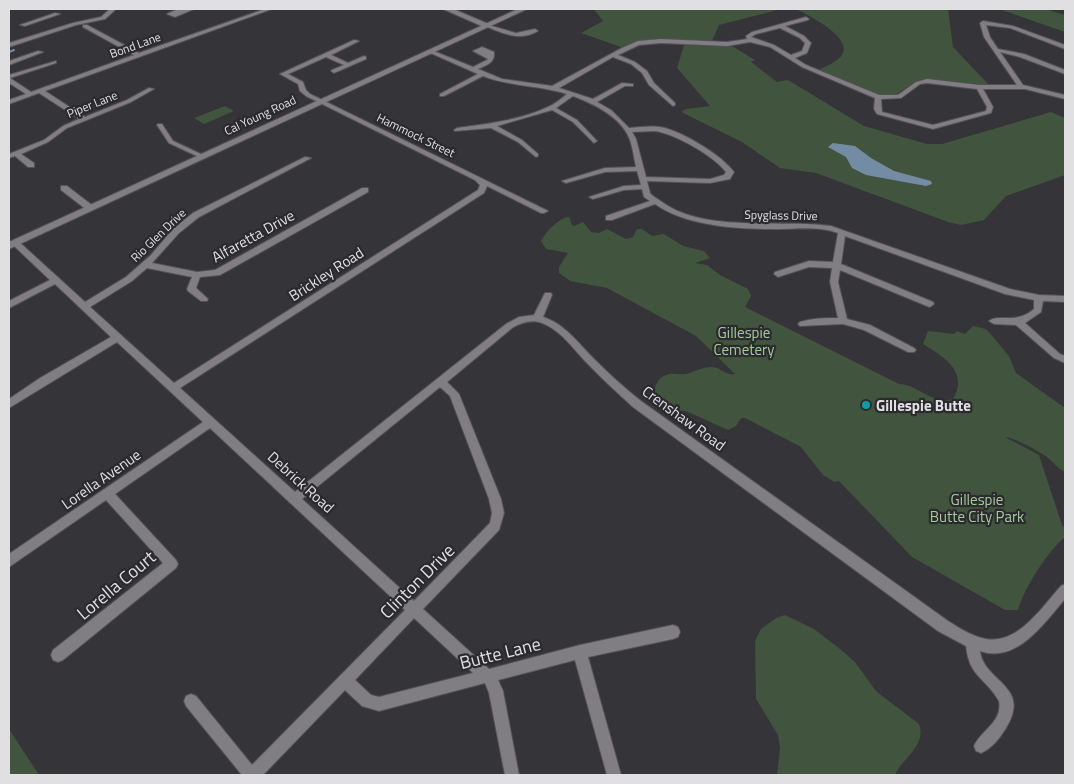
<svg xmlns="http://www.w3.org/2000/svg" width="1074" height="784" font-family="'Titillium Web',sans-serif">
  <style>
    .green { fill: #41543d }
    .water { fill: #748ba4 }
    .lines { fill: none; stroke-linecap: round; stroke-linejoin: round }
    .stream { stroke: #748ba4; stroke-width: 2 }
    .minor-casing { stroke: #545256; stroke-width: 2 }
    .tertiary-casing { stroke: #545256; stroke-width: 2 }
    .secondary-casing { stroke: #545256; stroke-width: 2 }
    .minor { fill: #807e83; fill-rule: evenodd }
    .tertiary { fill: #807e83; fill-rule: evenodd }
    .secondary { fill: #807e83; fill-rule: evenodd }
    .culture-dot { fill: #0f9aa8; stroke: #2b2a2e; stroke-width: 2 }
    .labels { text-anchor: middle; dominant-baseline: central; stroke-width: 4.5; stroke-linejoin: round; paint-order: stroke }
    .far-street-label { font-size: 12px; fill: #e0dfe2; stroke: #2b2a2e }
    .street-label { font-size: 15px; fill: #e0dfe2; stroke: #2b2a2e }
    .park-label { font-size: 15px; fill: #a5cb9c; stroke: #2b2a2e }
    .poi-label { font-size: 15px; font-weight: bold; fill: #e0dfe2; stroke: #2b2a2e; text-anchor: start }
    .near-street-label { font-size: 18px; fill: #e0dfe2; stroke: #2b2a2e }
  </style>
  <rect width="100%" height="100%" fill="#353438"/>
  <path class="green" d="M594,9H781L719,25L712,41L650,40L621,47L581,33L603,21Z
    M796,9H948L953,47L989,85L924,79C912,81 907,89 896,94C877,102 837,78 819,70C826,66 837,62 842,55C853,37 808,15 796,9Z
    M999,9H1045L1065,15V32Z
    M684,45L732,46L755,60L751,62L777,82L788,80L864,126L927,144H942L1051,112L1065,118V175L1006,196L984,220L961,225L948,222L816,173L780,168L742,142L683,113L682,111L686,109L710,106L677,68Z
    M225,106L234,111L204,124L194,118Z
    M567,217L570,218L571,224L574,226L583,222L591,232L599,233L607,229L626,239L633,237L637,229H642L652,236L664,234L683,246L704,251L710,258L695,263L707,265L720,275L748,289L751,296L745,307L899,384C918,384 933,406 953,399C969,372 944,357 923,344L928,331L954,334L957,331L965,334L973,326L986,329L994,338L1009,356L1016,373L1065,408V472C1057,468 1054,463 1047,457C1040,452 1013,437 1005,437L1039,455L1062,525L1065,528V537C1048,551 1024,588 1018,610H1005L912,557L839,481L834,482L823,475L801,447L745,418H741L736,426L728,430L686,411L669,410L655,401C652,390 656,376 670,374C675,373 680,375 686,374C694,372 704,366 713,367C721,368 726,376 735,374L696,336L607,288L570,281L559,273V267L568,253L546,249L541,241C548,230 554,222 567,217Z
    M785,615L814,629L840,649L855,662L876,691L919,724C927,746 903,757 895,775H777L780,748L778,735L756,699L755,641L761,629L776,618Z
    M9,729L39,775H9Z"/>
  <path class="water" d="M833,143L855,146L871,158L894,171L931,181L932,184L926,186L866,175L852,168L846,157L828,147Z"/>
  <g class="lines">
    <path class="stream" d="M9,52L14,50"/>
    <g class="minor-casing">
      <path id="minor" d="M110,9L115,10L105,19L76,25L9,47V43L73,23L101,17Z
        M178,9H194L175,17L167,14Z
        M265,9H272L45,91L85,117L127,100L149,88L154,89L131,102L67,128L48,142L21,154L34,163V167H28L15,156L9,158V154L44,140L63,126L79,119L39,93L9,104V100L26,94L9,83V75L56,61V63L10,78L31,92L134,55L83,27V25H87L139,53Z
        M55,13L60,14L25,26L20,25Z
        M806,17L809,19L808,20L785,26L804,36L811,43L807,53L795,58L806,65L879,95H898L916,82L927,79L979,85H1017L984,37L980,23L983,21L1013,26L1065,45V49L1010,28L986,25L990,37L998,49L1024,54L1065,70V74L1020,57L1000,52L1023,85L1065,95V99L1025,89H983L993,107L991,113L933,129L877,114L874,109L875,98L802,67L770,47L750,42L727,46L661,43L639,45L618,55L635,62L647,71L654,83L675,103V105L673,106L649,85L642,73L631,64L613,57L559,88L593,99L622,83L633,84V86H625L597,102L611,110L629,128C641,127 653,125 665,128C686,134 721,155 734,172L730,179L710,183L647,181C648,185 649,189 650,193C652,196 658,199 662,202C704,233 781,219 831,226L1010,289L1039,295L1065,296V302L1043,301L1041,312L1025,323L1060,354L1065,356V363L1054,358L1016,325L994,324L989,321C998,313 1016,325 1034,309V300L1005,294L845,236L841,264L933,302L934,304L930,307L927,306L840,270L838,282L847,319L870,325L914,348L916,350L914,352H908L864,330L843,324L800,326L798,324L800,322C813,318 825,318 838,318L830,282L832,268L809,267L778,277L774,274L775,272L809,261L833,262L838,233C815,225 793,230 769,229C734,229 684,225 655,204L612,220H606V216L650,201L644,197L642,189L624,190L593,199L589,197L624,186L641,185L637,171L605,172L566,183L562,181L605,168L636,167C634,158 633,149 630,140C622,117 594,104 573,96L556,108L577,120L596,140L597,141L594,143L573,122L552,110L497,126L522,140L538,154V156L536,157L518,142L491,128L455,131L454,130L457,128C486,124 521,120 548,107C555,104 561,99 567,94C539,85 511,87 483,76L444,96H440V94L478,74L426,51L431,50L473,67L487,60L488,59L473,51L482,47L494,52C495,63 487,65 478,69L502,79L552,86L622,48L638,41L661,39L727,42L747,39L746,36L752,32ZM780,28L800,38L805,43L802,51L791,55L774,45L751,37L756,34ZM927,83L977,89L987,107L986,111L933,125L882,112L881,99L901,98L920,84ZM654,131C674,133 714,156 726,172L724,175L710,179L646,177L636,139L632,132Z
        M485,24L516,33L535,29L538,31C520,42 502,33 485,26Z
        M354,40L359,41L331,55L348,63L364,56L366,57V59L334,73L331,71L332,70L344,65L326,57L288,74L303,82L306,90L310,94L548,211L544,213H541L487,186L484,193L180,388L295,492L506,324L519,317L534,315L545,293H551L552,295L543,317C565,324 578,343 594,359C609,374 624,388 641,401L948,621C959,628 970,635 982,638C1016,648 1041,608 1061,586L1065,584V599C1044,623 1017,664 980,651C984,683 1032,685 1006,728C1000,738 991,749 981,753L976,751L974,746C981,730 1003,722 999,701C986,678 969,677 966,646L938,631L633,407C618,393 602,379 588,364C574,350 561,330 542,323C531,319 521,323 512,328L447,382L459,394L501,499L504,513L499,530L423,609L489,669L580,645L673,625L678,627L680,632L678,637L673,639L588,657L621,775H607L575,660L498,680L503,691L519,775H505L489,693L485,683L379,711L362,706L345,690L263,775H242L186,706L184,701L186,696L191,694L196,696L252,765L405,610L210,428L115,494L176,560L178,564L176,568L63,660L58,662L53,660L51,655L53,650L163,563L106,500L9,567V554L203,422L117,342L9,408V399L40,378L111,337L55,284L9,308V301L50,280L11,243L12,241H18L85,302L126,277L151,255L173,229L193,213L305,157L311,158L199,217L179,233L152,263L197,272L215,270L362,188H368V192L220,275L200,277L196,288L208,299L207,301H201L188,291L187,289L192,277L147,268L132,281L90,307L174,383L478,190L480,185L475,180L306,96L300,91L298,84L280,74ZM440,387L450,396L489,499L492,513L490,523L414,601L302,499ZM414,618L473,673L379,697L371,695L355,680Z
        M38,51L43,52L9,65V61Z
        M158,124H162L173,141L203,155V157H199L169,143L157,125Z
        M61,186H67L93,206V210H87L61,190Z"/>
    </g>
    <g class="tertiary-casing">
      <path id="tertiary" d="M443,9H453L491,25L484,27Z"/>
    </g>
    <g class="secondary-casing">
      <path id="secondary" d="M518,9H527L9,249V242Z"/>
    </g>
    <use href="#minor" class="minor"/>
    <use href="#tertiary" class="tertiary"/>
    <use href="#secondary" class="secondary"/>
  </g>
  <circle class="culture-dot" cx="866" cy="405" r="5"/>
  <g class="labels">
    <g class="far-street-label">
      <text transform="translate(135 45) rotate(-20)">Bond Lane</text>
      <text transform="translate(92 104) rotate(-22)">Piper Lane</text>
      <text transform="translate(260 115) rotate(-25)">Cal Young Road</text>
      <text transform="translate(416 135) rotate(26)">Hammock Street</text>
      <text transform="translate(781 215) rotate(1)">Spyglass Drive</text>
      <text transform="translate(158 235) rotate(-44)">Rio Glen Drive</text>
    </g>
    <g class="street-label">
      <text transform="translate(253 236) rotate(-29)">Alfaretta Drive</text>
      <text transform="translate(326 274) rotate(-33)">Brickley Road</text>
      <text transform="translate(684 418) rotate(36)">Crenshaw Road</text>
      <text transform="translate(101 479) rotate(-35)">Lorella Avenue</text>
      <text transform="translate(301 482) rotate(42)">Debrick Road</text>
    </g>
    <g class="park-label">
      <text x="744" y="332">Gillespie<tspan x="744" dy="17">Cemetery</tspan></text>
      <text x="977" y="499">Gillespie<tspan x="977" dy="17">Butte City Park</tspan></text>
    </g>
    <g class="poi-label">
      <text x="876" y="405">Gillespie Butte</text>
    </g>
    <g class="near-street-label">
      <text transform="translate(417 581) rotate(-45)">Clinton Drive</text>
      <text transform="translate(116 585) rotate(-40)">Lorella Court</text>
      <text transform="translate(500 653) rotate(-14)">Butte Lane</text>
    </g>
  </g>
  <rect width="1074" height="784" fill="none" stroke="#e0dfe2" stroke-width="20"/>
</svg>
